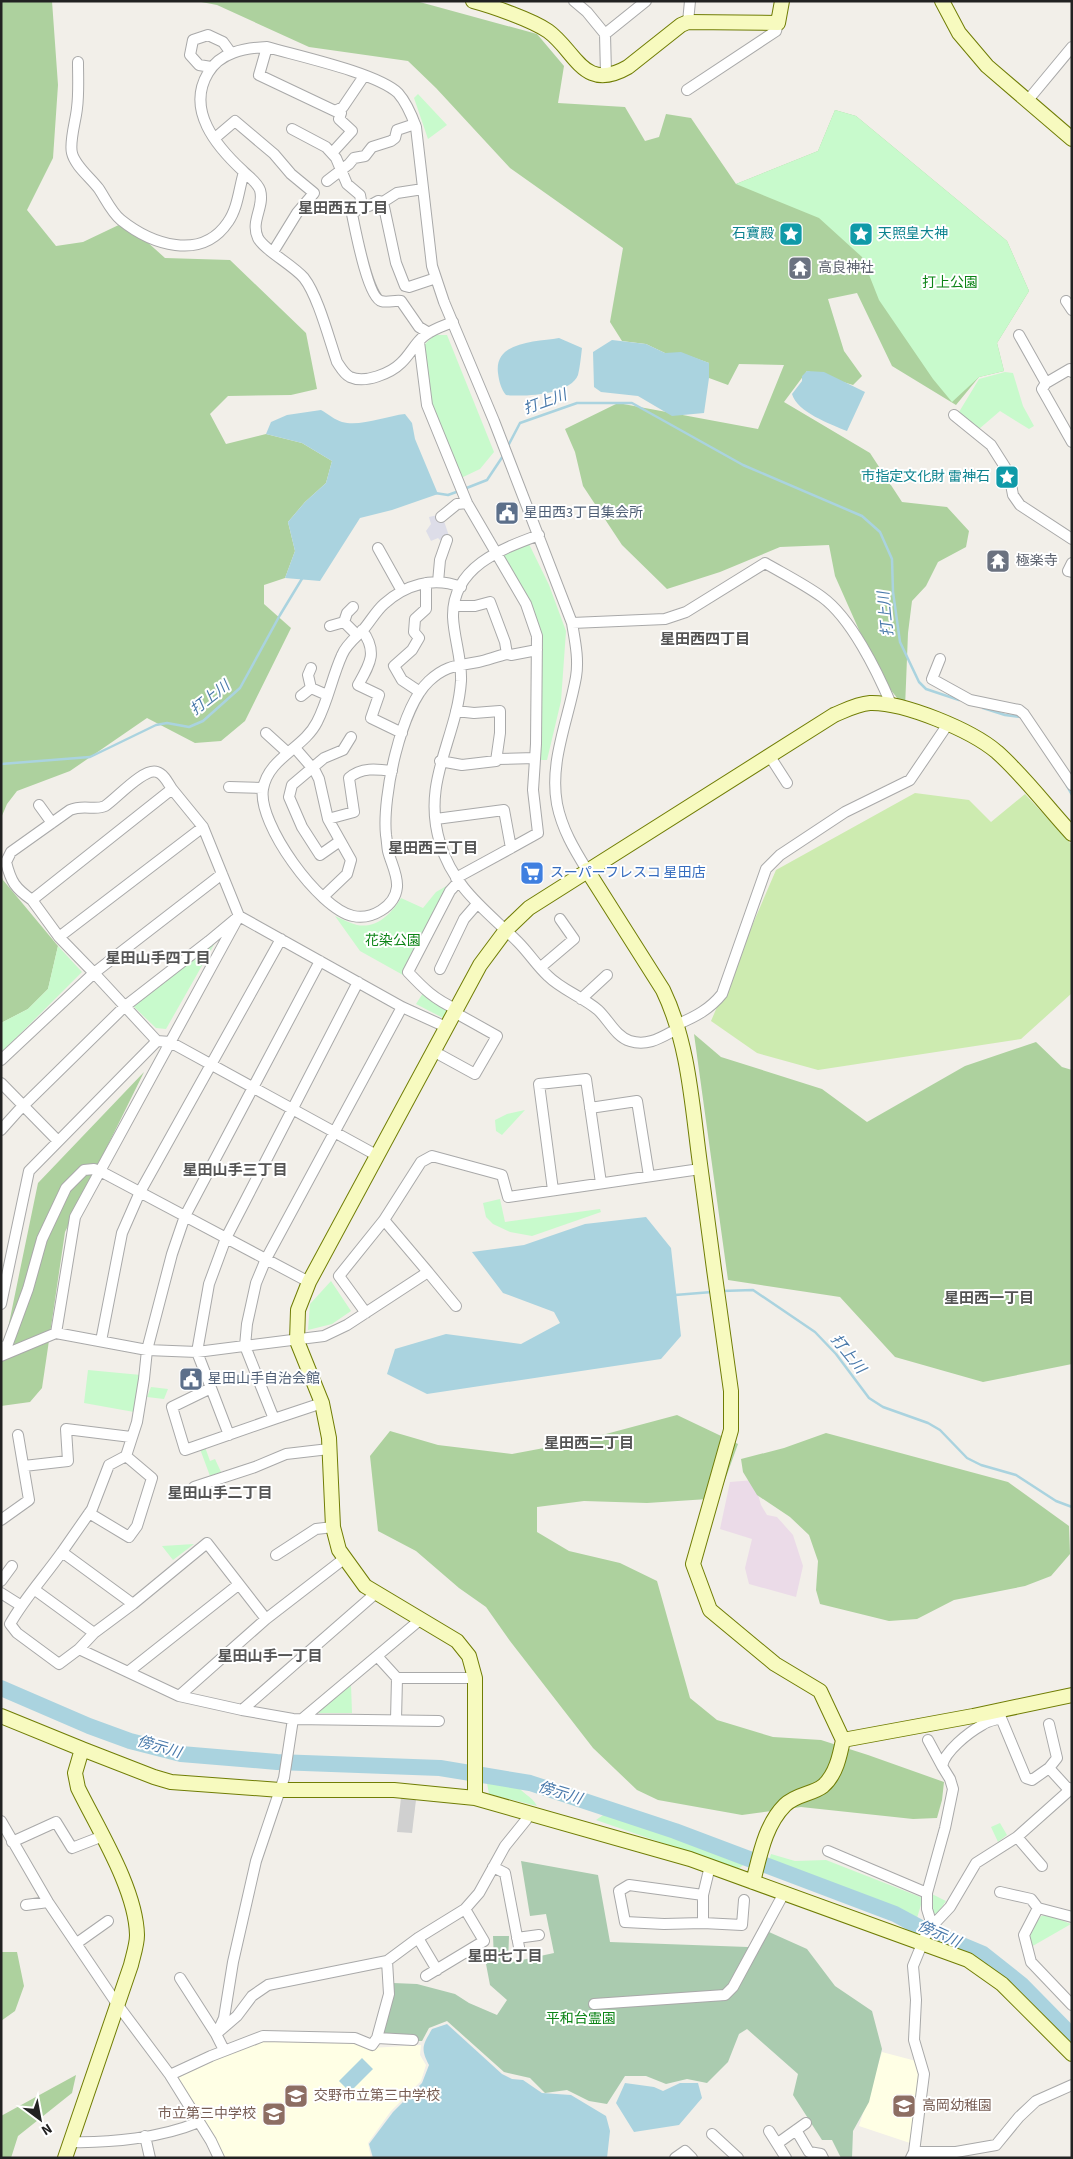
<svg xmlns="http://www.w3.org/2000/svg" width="1073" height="2159" font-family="'Source Sans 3','Noto Sans JP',sans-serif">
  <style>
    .industrial { fill: #ebdbe8 }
    .education { fill: #ffffe5 }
    .religious { fill: #d0d0d0 }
    .grass { fill: #cdebb0 }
    .forest { fill: #add19e }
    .cemetery { fill: #aacbaf }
    .park { fill: #c8facc }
    .plaza { fill: #dddde8 }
    .water { fill: #aad3df }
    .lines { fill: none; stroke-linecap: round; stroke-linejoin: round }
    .stream { stroke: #aad3df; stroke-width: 2.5 }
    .river { stroke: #aad3df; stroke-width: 16 }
    .street-casing { stroke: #a9a9a9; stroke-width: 12 }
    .secondary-casing { stroke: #707d05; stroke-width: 16 }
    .street { stroke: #fff; stroke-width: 10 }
    .secondary { stroke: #f7fabf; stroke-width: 14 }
    .labels { text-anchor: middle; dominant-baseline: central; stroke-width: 4; stroke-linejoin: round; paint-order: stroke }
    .culture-label { font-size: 14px; fill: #0d838f; stroke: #fff; text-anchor: end }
    .worship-label { font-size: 14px; fill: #5b616d; stroke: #fff; text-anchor: start }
    .park-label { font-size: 14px; fill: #0c8416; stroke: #fff }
    .service-label { font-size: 14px; fill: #4e5e75; stroke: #fff; text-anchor: start }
    .shop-label { font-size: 14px; fill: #366cbe; stroke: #fff; text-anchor: start }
    .education-label { font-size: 14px; fill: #785e54; stroke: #fff; text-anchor: start }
    .neighbourhood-label { font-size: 15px; font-weight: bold; fill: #555; stroke: #fff }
    .water-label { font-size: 15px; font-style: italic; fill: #4a7aab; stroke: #fff }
  </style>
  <rect width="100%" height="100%" fill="#f2efe9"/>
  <path class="industrial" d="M754,1480L761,1505L767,1515L777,1517L793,1535L803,1566L796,1597L749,1584L745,1568L752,1539L720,1529L730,1482Z"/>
  <path class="education" d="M259,2040L355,2043L371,2048L421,2045L420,2055L426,2065L421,2081L391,2111L368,2143L371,2158H223L177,2079L178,2076Z
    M882,2052L916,2061L921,2073L910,2143L859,2126Z"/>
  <path class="religious" d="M401,1798L416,1800L412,1833L397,1832Z"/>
  <path class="grass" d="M915,793L969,800L991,822L1025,794L1072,845V993L1021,1039L818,1070L757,1053L711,1021L776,870Z"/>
  <path class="forest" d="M1,1H52L58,85L53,158L27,210L56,246L83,242L125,222L165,258L230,260L306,333L317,389L291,395L228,396L210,414L226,444L266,434L302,443L332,461L326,483L305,502L288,522L295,551L285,578L264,585V604L291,628L245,721L221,741L195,743L147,718L70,771L17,791L7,804L1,818Z
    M196,1H416L537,34L564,66L558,103L625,107L645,141L659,137L666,114L691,118L736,184L818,151L835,110L856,116L1007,241L1029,291L997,343L1004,371L979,377L956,405L892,366L857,293L828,299L844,351L862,376L853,385L807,371L784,402L870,453L902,502L947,507L969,531L966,547L938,562L926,586L912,601L908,633L905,708L879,675L835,576L829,545L780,547L720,572L667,589L622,545L583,486L575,452L565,429L618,403L758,429L784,365L739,364L728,385L709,378V363L681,353H665L646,344L622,341L610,322L623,248L510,168L436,88L408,61L309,47L217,5Z
    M1,875L3,880L58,946L48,989L28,1009L1,1023Z
    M694,1034L721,1057L822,1089L867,1122L965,1066L1036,1042L1062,1067L1072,1070V1364L983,1382L895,1357L840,1297L728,1280Z
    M144,1072L65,1232L42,1388L30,1402L1,1406V1362L38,1183Z
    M677,1415L738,1444L721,1491L708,1499L647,1503L584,1501L537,1507V1532L569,1551L620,1563L657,1581L690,1698L717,1720L773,1737L821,1740L868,1755L944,1782L942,1800L937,1818L913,1819L801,1807L742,1815L658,1800L637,1790L593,1748L510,1641L486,1607L459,1588L416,1551L378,1531L370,1456L390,1431L438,1445L512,1454L576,1442Z
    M826,1433L1008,1482L1069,1526L1070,1554L1051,1576L1025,1586L954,1600L917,1619L889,1621L820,1604L816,1590L818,1561L809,1535L790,1517L757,1495L743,1472L741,1459L784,1448Z
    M1,1952H17L24,1986L15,2011L1,2021Z
    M76,2075L72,2093L18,2136L11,2158H1V2116Z"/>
  <path class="cemetery" d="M521,1861L598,1875L610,1942L748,1947L769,1932L807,1949L835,1986L872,2011L882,2049L869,2102L853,2131L852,2158H841L832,2140H822L793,2095L798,2074L747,2029L739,2034L728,2062L707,2083L687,2079L666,2084L646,2076H625L607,2104L589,2101L567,2090L545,2093L530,2078L504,2072L447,2021L429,2028L422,2041H379L393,1983L417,1984L455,1994L469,2003L497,2015L507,2000L490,1985L486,1964L494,1959L493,1936H509L508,1963L554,1953L546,1914L530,1916Z"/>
  <path class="park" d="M418,94L447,125L428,139L414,98Z
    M835,110L856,116L1007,241L1029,291L997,343L1004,371L979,377L952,402L933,379L879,300L862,257L819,218L736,184L818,151Z
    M434,335H447L494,452L480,469L461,478L429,404L421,348Z
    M1005,372L1013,373L1023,406L1034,426L1029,429L1000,411L979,429L959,412L979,379Z
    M529,544L549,585L566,631L561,701L547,760H537L541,651L502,556Z
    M450,884L403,975L360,951L335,916C342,919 350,923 357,925C377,929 392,913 401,898L423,908L436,892Z
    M216,941L166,1029L156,1028L133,1006Z
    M58,946L82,972L1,1053V1023L28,1009L48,989Z
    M423,993L448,1009L443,1018L416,1004Z
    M525,1110L502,1135L496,1131L495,1120L507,1114Z
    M500,1199L505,1222L600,1209L601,1212L532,1236L510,1232L493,1224L486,1217L483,1203Z
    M331,1281L351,1311L332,1324L308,1330L310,1304Z
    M88,1370L141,1375L134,1412L84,1403Z
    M151,1387L168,1389L164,1399L147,1397Z
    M205,1447L210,1461L215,1459L221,1472L210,1476L200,1449Z
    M194,1544L173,1560L162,1546Z
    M351,1685L352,1713H316Z
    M486,1778L516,1784C521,1793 532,1796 537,1806L489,1794Z
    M609,1811L746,1863L738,1869L596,1820Z
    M1000,1823L1007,1835L998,1842L991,1827Z
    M771,1854L795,1861L826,1860L923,1898L917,1918L768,1864Z
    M932,1894L946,1901L937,1914L932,1913Z
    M1048,1915L1071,1924L1031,1947L1030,1933L1041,1916Z"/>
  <path class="plaza" d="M438,515L443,518L450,539L441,541L438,538L431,541L426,531L431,524L429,517Z"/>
  <path class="water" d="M559,338L582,348C581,356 580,367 578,375C570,395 524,397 506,395C501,389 499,381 498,373C494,341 536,342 559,338Z
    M612,340L646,344L665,353L681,352L709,363V378L704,413L672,416L638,396L601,392L594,387L593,352Z
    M807,371L824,372L865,392L847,431C830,424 797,412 792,394L802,381V376Z
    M321,410C328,414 335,420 342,422C360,427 386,416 405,414L412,423L415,439L438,494L392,510L360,518L320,581L285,578L295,551L288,522L305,502L326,483L332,461L302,443L266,434L271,422L287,415Z
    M646,1217L671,1248L681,1336L661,1359L427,1394L387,1374L395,1349L446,1334L521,1344L560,1323L554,1312L503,1293L472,1252L524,1245L585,1224Z
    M447,2024L502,2074L512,2079L523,2080L542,2093L571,2095L606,2116L610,2131L607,2158H373L369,2144L393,2112L422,2083L429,2065C420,2048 423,2045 432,2029Z
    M362,2058L373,2069L350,2092L339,2081Z
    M625,2083L654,2087L663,2091L680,2083H698L702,2098L679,2125L634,2132L616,2103Z"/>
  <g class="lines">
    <path class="stream" d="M508,446L520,423L577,403H632L743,465L862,516L880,532L892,559L893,592L900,642L919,682L926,689L959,700
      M464,489L487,480L503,456
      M435,493L448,495L459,491
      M983,708L1005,715L1021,717
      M1,764L90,757L156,725L167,723L189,727L203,721L240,688L280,615L303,577
      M1067,786L1072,795
      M722,1291L753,1290L815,1332L836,1354L869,1398L883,1407L928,1423L940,1430L967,1458L981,1465L1016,1475L1056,1501L1072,1507
      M675,1295L712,1292"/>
    <path class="river" d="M1,1688L89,1726L130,1741L181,1754L277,1762L440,1768L530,1783L675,1831L895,1914L921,1928L983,1954L1022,1985L1072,2036"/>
    <g class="street-casing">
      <path id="street" d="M574,1L587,12L605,34L606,74
        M688,22L690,1
        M605,34L646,1
        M267,47L259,75L335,111L343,107L364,76
        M78,62C78,77 79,93 77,108C76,120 69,142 72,153C75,166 91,178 99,189C105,198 112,213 121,220C151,244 201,262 228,222C238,208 239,188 244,172
        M211,67L199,65L190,55L193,40L208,35L223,42L231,53
        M687,90L776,31L778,23
        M1028,100L1072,47
        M292,129L326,147L336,158L347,184L360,195L362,206L352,214C355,228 368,298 381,301C387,303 395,300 401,301L419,327L429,333
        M215,138L235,121L274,154L291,174L314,193L297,213L273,252
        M332,153L352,131L339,119L341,113L339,110
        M327,181L349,164L354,158L365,156L372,147L391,141L395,138L397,130L415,124
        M423,189L397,193L383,202L384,207L396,263L405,286L409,287L436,278
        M362,206H369L378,201L383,202
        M1066,301L1072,310
        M453,322C443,326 433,329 424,336C415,343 410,355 401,363C391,373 365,384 350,377C344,374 341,368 337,362C329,339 318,296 304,278C293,265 264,250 258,238C250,221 265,207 260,190C257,182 249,177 243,171C216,146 186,110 208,73C220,52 245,48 267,47C298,56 377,73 398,93C406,102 412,116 416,127L432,266L444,302L494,421L572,623C575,641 579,659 576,677C569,718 549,761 557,804C562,829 574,849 587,870
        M1019,335L1046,383L1042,389L1072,442
        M419,342L427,405L467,503L526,604L537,636L536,744L533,790L538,833L511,848
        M1046,383L1070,369L1072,372
        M954,415L991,445L1005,467L1010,479L1013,495L1020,505L1072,539
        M441,517L457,504L467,503
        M539,535C501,549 452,567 453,617C454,639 462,659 461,681C457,739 421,781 440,843C454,889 486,910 518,942C529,953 537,966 548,976C562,990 583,997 598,1010C608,1019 616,1037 630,1041C649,1047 663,1036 679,1028
        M378,548L402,591
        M1072,563L1068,571L1072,572
        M438,582L440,560L447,540
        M454,606H475L490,602L505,642L507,654C497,656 488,660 478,662C457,666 446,665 429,681C401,707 382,797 386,835C387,840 387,846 388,851C391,863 398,875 397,887C395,907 371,920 353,916C319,909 257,823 263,789C268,758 304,748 317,722C328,701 332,677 342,655C346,645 355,638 363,630C370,622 376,611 384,604C405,585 433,576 461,587
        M344,622L347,613L353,607
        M572,623L665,619L686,612L765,563C784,574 804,584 822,597C851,618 877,671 891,704
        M330,626L344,622L357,635
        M362,630C378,652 370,664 358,685L379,695L371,718L402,733
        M507,654L511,655L537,650
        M940,659L932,679L970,700L1019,710L1024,714L1072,785
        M311,688L308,675L311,668
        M420,692L402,680L394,666L412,650L419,638L414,632L415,619L426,609V583
        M301,696L311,688L327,695
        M266,733L288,753
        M295,748L315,771L319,779L328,819L351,860L347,874L324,896
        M769,755L787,783
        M496,759L535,758
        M440,761L462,765L496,761L500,733V711L474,713L456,711
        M229,787L263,788
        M39,805L52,823
        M328,819L354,812L349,778C361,767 377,769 392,771
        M436,819L504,810L511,848L456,878
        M340,841L320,855L302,827L289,797L292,785L324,758L343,750L351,737
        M32,900C15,888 11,882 6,862L11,852L70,810C84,804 95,811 105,806C116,799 144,767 157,772C164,774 168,783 172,789
        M59,937L203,827
        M541,967L574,939L560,919
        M440,969L464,919L477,904
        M581,999L607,975
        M456,1009C434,999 424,989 408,972L450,891L459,881
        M678,1024C695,1017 710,1009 722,994L766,869L780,855L845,812L910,780L948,724
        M433,1051L475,1074L497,1036L454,1012
        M1,1060L94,973L157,1041L170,1042L378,1156
        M1,1083L57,1140
        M590,1108L637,1101L649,1176
        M1,1130L18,1111L124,1007L209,941L239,916L203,827L172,789L32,900L59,937L94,973L222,874
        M553,1190L539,1084L586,1079L601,1183
        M428,1272L456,1306
        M1,1304L29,1171L157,1041
        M366,1313L339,1276L384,1220
        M56,1333L75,1217L239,916L402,1007L446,1027
        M101,1341L122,1233L140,1192L281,939
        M1,1347L7,1346L28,1289L42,1239L66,1188L84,1170L94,1169L100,1171L309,1282
        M1,1356L56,1333L147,1350L197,1352L324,1336L347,1325L428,1272L384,1220L421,1162L432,1156L502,1175L508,1197L700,1169
        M211,1388L197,1352L209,1284L226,1238L358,982
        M322,1403L274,1419L245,1346L247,1324L256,1283L266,1259L402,1007
        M229,1435L211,1388L172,1407L185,1450L274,1419
        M24,1466L68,1461L66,1429L131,1437
        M194,1487L255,1467L286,1454L329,1449
        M89,1513L129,1537L137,1526L152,1478L126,1456
        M1,1520L29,1500L18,1435
        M62,1552L92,1509L109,1465L126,1456L137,1422L144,1379L147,1350L172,1254L185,1216L320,961
        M276,1555L316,1529L333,1527
        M1,1581L12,1566
        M35,1590L94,1633
        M1,1593L20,1605
        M133,1604L207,1543L266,1619L345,1558
        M421,1619L377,1656L397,1678H475
        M79,1649L94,1633L133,1604L62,1552C45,1576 24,1599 10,1624L17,1633L59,1664L79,1649L179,1696L242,1710L293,1719L439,1721
        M128,1672L238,1585
        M179,1696L266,1619
        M242,1710L376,1593
        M1001,1718L1026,1778L1032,1780L1049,1768
        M302,1719L377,1656
        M396,1720L397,1678
        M1049,1724L1057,1758L1049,1768L1069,1790
        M928,1740L942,1766
        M1,1821L48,1902L117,2004L170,2075L211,2141L219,2158
        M1017,1837L1042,1866
        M12,1842L56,1822L72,1848L103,1836
        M828,1851L927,1893
        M710,1866L703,1895V1923L742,1925L744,1900
        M493,1867L505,1873L519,1947
        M1000,1892L1031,1899L1038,1908
        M703,1895L629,1885L619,1891L625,1922L664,1924L703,1923
        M26,1905L48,1902
        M1072,1917L1038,1908L1024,1935L1031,1962L1072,2005
        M931,1922L935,1923L950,1907L976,1863L1017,1837L1072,1788
        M418,1938L437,1970
        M517,1938L539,1935
        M77,1943L108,1921
        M426,1976L484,1941L465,1909
        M180,1978L216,2034
        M594,2004L725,1995L733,1987L784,1893
        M218,2031L224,2018L233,1962L256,1861L284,1778L293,1719
        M377,2038L389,1994L387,1961
        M224,2050L216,2034L237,2016L252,1996L268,1985L387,1961L418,1938L465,1909L479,1893L505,1846L526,1820L529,1814
        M170,2075L211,2056L263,2036L355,2038L372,2045L377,2038L413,2040
        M796,2130L809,2152L821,2154L823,2158
        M769,2131L786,2158
        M712,2134L738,2158
        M145,2136L150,2158
        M70,2142C111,2143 161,2138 199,2122
        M778,2143L806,2123
        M914,2152H956L996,2145L1019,2117L1036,2101L1072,2085
        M675,2158L685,2151L692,2158
        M911,2158L914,2152L924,2074L914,2040L916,2000L913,1966L931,1922L927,1909V1893L945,1828L953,1789L950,1779L942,1766C945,1751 968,1733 982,1725C987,1721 995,1720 1001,1718L1000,1711"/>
    </g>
    <g class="secondary-casing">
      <path id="secondary" d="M473,1C492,6 532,20 548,31C576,51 583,93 628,67L681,25L688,22L778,23L782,1
        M942,1L959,33L987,66L1072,139
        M587,870L663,990C689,1044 692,1106 700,1164C710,1240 720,1315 731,1391V1430L693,1564L710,1610L775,1664L820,1691L843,1740L973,1716L1072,1695
        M1,1716L82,1749
        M475,1798V1678L469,1656L457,1641L365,1586L339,1550L333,1527L329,1438L322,1403L297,1341L298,1310L309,1282L480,965L506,930L529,908L834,715C846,710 857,704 870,703C904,702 971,730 997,752C1024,776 1047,807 1072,834
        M753,1882C760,1855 765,1825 785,1805C796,1794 813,1794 823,1786C836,1775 840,1755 843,1740
        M65,2158L131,1965C133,1956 137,1945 137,1935C136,1889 98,1829 78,1788L75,1773L82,1749L154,1777L171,1782L280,1790H394L475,1798L690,1859L968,1960L1002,1984L1072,2054"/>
    </g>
    <use href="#street" class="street"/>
    <use href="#secondary" class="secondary"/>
  </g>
  <defs>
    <g id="sight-square" transform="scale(1.25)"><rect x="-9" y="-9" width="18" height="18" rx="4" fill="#0f9aa8" stroke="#fff"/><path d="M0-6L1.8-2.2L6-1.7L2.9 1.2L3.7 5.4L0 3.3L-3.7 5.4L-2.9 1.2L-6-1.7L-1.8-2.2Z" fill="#fff"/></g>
    <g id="temple-square" transform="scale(1.25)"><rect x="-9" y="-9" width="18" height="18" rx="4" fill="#6b7280" stroke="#fff"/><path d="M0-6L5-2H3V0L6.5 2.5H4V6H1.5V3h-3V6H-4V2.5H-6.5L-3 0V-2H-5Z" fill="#fff"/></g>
    <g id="civic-square" transform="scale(1.25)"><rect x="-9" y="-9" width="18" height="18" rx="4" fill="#5c6f8a" stroke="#fff"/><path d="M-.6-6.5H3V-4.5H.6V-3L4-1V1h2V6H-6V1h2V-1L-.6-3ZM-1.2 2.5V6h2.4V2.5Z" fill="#fff"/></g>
    <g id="supermarket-square" transform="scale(1.25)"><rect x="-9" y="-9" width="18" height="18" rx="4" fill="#3f7fe0" stroke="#fff"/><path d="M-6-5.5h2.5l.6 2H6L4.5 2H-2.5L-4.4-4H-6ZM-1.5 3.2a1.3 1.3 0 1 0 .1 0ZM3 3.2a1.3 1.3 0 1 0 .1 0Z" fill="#fff"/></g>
    <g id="school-square" transform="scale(1.25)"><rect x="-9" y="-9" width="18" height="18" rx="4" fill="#8d6e63" stroke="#fff"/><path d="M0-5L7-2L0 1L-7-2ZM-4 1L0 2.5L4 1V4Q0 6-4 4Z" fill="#fff"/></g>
  </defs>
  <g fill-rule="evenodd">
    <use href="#sight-square" x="791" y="234"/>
    <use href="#sight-square" x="861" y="234"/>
    <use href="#temple-square" x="800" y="268"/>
    <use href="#sight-square" x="1007" y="477"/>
    <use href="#civic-square" x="507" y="513"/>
    <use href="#temple-square" x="998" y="561"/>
    <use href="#supermarket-square" x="532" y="873"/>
    <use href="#civic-square" x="191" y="1379"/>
    <use href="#school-square" x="296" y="2096"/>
    <use href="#school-square" x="904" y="2106"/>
    <use href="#school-square" x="274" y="2114"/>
  </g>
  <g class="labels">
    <g class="culture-label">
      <text x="774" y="234">石寶殿</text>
      <text x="878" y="234" text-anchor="start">天照皇大神</text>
      <text x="990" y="477">市指定文化財 雷神石</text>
    </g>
    <g class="worship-label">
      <text x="818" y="268">高良神社</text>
      <text x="1016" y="561">極楽寺</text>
    </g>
    <g class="park-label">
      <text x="950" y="283">打上公園</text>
      <text x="393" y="941">花染公園</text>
      <text x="581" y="2019">平和台霊園</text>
    </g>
    <g class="service-label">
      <text x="524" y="513">星田西3丁目集会所</text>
      <text x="208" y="1379">星田山手自治会館</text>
    </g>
    <g class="shop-label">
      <text x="550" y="873">スーパーフレスコ 星田店</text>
    </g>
    <g class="education-label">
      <text x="314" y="2096">交野市立第三中学校</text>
      <text x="922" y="2106">高岡幼稚園</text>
      <text x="256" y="2114" text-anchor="end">市立第三中学校</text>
    </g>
    <g class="neighbourhood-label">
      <text x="343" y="208">星田西五丁目</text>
      <text x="705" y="639">星田西四丁目</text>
      <text x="433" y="848">星田西三丁目</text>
      <text x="158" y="958">星田山手四丁目</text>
      <text x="235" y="1170">星田山手三丁目</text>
      <text x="989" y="1298">星田西一丁目</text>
      <text x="589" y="1443">星田西二丁目</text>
      <text x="220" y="1493">星田山手二丁目</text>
      <text x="270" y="1656">星田山手一丁目</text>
      <text x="505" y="1956">星田七丁目</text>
    </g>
    <g class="water-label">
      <text transform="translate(545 402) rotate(-20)">打上川</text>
      <text transform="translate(886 614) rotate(-96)">打上川</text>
      <text transform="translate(210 698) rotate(-38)">打上川</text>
      <text transform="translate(848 1354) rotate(51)">打上川</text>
      <text transform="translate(159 1747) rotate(16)">傍示川</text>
      <text transform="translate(560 1793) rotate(17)">傍示川</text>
      <text transform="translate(939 1934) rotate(24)">傍示川</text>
    </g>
  </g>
  <rect width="1073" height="2159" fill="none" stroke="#222222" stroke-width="5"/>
  <g transform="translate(40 2119) rotate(148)" stroke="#ffffff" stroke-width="4" paint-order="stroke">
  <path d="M0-4L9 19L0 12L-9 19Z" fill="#222222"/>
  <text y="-8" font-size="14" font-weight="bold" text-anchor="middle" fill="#222222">N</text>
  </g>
</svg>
